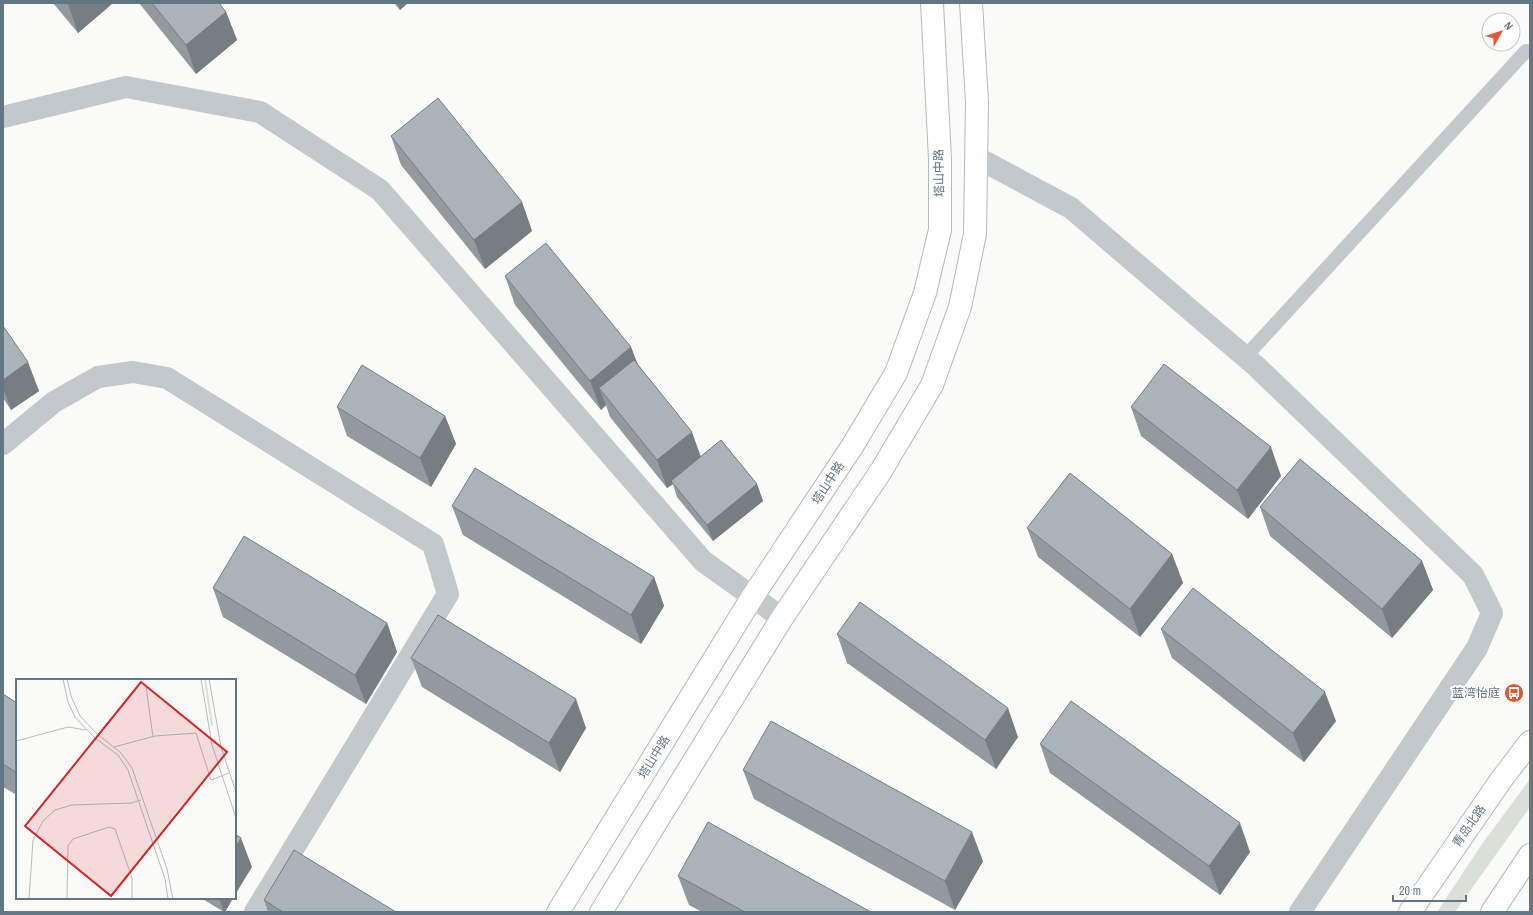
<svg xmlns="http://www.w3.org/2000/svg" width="1533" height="915" font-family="'Archivo Narrow','Noto Sans SC',sans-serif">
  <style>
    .grass { fill: #dadfd7 }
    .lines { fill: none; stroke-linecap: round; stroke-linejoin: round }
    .secondary-casing { stroke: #b3babf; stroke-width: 24 }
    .primary-casing { stroke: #b5babe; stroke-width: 24 }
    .service { stroke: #c3c8cc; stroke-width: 14 }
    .minor { stroke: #c3c8cc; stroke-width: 22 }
    .secondary { stroke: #fff; stroke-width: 22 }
    .primary { stroke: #fff; stroke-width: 22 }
    .wall { fill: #929a9f }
    .shaded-wall { fill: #777d82 }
    .building { fill: #aab3b9; stroke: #777d82 }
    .labels { text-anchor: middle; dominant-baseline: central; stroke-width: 4; stroke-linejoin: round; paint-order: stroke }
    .street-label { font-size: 12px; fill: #657683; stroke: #fff }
    .poi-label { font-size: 12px; fill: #657683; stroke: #fff; text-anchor: end }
    .inset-road { fill: none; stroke: #b5bdc2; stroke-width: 1 }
    .view { fill: #d62828; fill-opacity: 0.15; stroke: #d62828; stroke-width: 2 }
    .inset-edge { fill: none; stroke: #657683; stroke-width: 2 }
  </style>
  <rect width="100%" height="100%" fill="#fafaf8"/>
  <path class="grass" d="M1530,779V807L1455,912H1437L1482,844Z"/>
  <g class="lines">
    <g class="secondary-casing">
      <path id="secondary" d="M558,912L753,596L853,445L896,373L925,293L940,230V159L932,3
        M601,912L782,618L881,471L932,385L960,307L975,234L977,102L971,3"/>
    </g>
    <g class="primary-casing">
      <path id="primary" d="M1410,912L1501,780L1530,742
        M1492,912L1530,855"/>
    </g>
    <path class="service" d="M1245,357L1526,51"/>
    <path class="minor" d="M3,117L126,87L260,112L380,190L703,561L782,618
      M976,157L1071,208L1257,367L1473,575L1492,613L1477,648L1300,912
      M3,444L54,402L98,377L133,372L167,378L433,544L448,594L255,912"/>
    <use href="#secondary" class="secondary"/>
    <use href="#primary" class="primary"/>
  </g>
  <path class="wall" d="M53,3H113L78,33Z
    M139,3H219L226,12L237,40L196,74Z
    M394,3H408L400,10Z
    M391,136L522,202L532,231L485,269L401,165Z
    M505,276L631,347L637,363L701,457L757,484L763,501L713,541L677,497L673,484L667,488L610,417L606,405L601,410L515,305Z
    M3,326L39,391L11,410L3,398Z
    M337,407L445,416L456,444L431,487L347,436Z
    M1131,407L1281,476L1248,519L1141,436Z
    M452,506L654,577L664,606L641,644L463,535Z
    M1260,507L1422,561L1433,590L1392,638L1270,536Z
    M1027,528L1172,554L1183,583L1140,637L1038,557Z
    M213,588L387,623L397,652L366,704L223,617Z
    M1161,629L1336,721L1304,762L1172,658Z
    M837,634L1018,737L996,769L847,663Z
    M411,658L586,728L560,772L422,687Z
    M3,694L17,703V795L3,787Z
    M1040,744L1250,852L1220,895L1050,773Z
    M743,770L983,861L955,910L754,799Z
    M678,876L871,912H702L689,905Z
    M201,898H233L225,912H224Z
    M264,900L396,912H268Z"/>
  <path class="shaded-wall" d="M69,3H113L78,33L68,4Z
    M397,3H408L400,10Z
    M226,12L237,40L196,74L186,45Z
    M522,202L532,231L485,269L474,240Z
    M631,347L642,376L599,388L606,405L601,410L590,381Z
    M28,362L39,391L11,410L3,387V380Z
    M445,416L456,444L431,487L420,458Z
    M692,432L702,460L671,481L673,484L667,488L657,460Z
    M1271,447L1281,476L1248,519L1237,490Z
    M757,484L763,501L713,541L707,525Z
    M1172,554L1183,583L1140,637L1130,609Z
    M1422,561L1433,590L1392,638L1382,609Z
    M654,577L664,606L641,644L631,615Z
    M387,623L397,652L366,704L355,675Z
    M1325,692L1336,721L1304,762L1293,733Z
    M576,699L586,728L560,772L549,743Z
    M1008,708L1018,737L996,769L985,740Z
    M1240,823L1250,852L1220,895L1209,866Z
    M972,832L983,861L955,910L945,881Z
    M241,838L252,867L235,895V848Z
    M219,898H233L225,912H224Z"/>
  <path class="building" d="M152,3H219L226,12L186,45Z
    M438,98L522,202L474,240L391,136Z
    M546,243L631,347L590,381L505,276Z
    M3,326L28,362L3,380Z
    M634,360L692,432L657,460L599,388Z
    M1164,364L1271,447L1237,490L1131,407Z
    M362,365L445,416L420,458L337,407Z
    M721,440L757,484L707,525L671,481Z
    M1300,459L1422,561L1382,609L1260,507Z
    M475,468L654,577L631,615L452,506Z
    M1070,473L1172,554L1130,609L1027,528Z
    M244,536L387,623L355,675L213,588Z
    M1193,588L1325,692L1293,733L1161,629Z
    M860,602L1008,708L985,740L837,634Z
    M438,615L576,699L549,743L411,658Z
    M3,694L17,703V773L3,764Z
    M1071,701L1240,823L1209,866L1040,744Z
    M771,721L972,832L945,881L743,770Z
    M708,822L871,912H745L678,876Z
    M235,834L241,838L235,848Z
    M294,850L396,912H283L264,900Z"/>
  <defs>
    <g id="bus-disc" transform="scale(1)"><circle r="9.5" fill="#e4572e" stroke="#fff"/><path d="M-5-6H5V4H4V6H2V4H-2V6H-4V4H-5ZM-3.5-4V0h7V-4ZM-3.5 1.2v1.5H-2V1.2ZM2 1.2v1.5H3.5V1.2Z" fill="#fff"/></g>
  </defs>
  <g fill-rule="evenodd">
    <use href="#bus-disc" x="1514" y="693"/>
  </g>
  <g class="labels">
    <g class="street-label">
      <text transform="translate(939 173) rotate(-91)">塔山中路</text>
      <text transform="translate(828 483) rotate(-57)">塔山中路</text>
      <text transform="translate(654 757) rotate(-58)">塔山中路</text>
      <text transform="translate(1469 826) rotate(-55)">青岛北路</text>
    </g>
    <g class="poi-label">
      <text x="1500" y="693">蓝湾怡庭</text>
    </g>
  </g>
  <g transform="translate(16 679)">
    <rect width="220" height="220" fill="#fafaf8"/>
    <path d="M188,0H190L197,46L195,47Z" fill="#dadfd7"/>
    <path class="inset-road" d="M47,0L52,23L59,38L79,59L102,76L112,91L149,200L152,220M51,0L55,17L64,37L80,54L105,74L116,89L151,190L157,220M185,0L196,66L220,139M193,0L205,68L220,113M130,8L137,58M0,62L52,48L70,51M98,68L139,57L180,54L195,101L213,94M13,220L17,161L27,142L39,131L56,126L115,124L125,121M51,220L52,167L57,160L93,148L99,150L116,199V220"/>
    <path class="view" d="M125,3L211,73L95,217L9,147Z"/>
    <rect width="220" height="220" class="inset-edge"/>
  </g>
  <rect width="1533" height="915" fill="none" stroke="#657683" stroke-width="8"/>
  <g transform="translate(1501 32) rotate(51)"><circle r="19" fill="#ffffff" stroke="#c1c8cd"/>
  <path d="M0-3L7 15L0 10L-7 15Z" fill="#e4572e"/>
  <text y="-6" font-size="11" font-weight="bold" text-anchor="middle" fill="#657683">N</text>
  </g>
  <path d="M1393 895v6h73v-6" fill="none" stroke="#657683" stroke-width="2"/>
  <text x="1399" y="895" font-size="12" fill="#657683" stroke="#ffffff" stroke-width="3" paint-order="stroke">20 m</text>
</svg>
